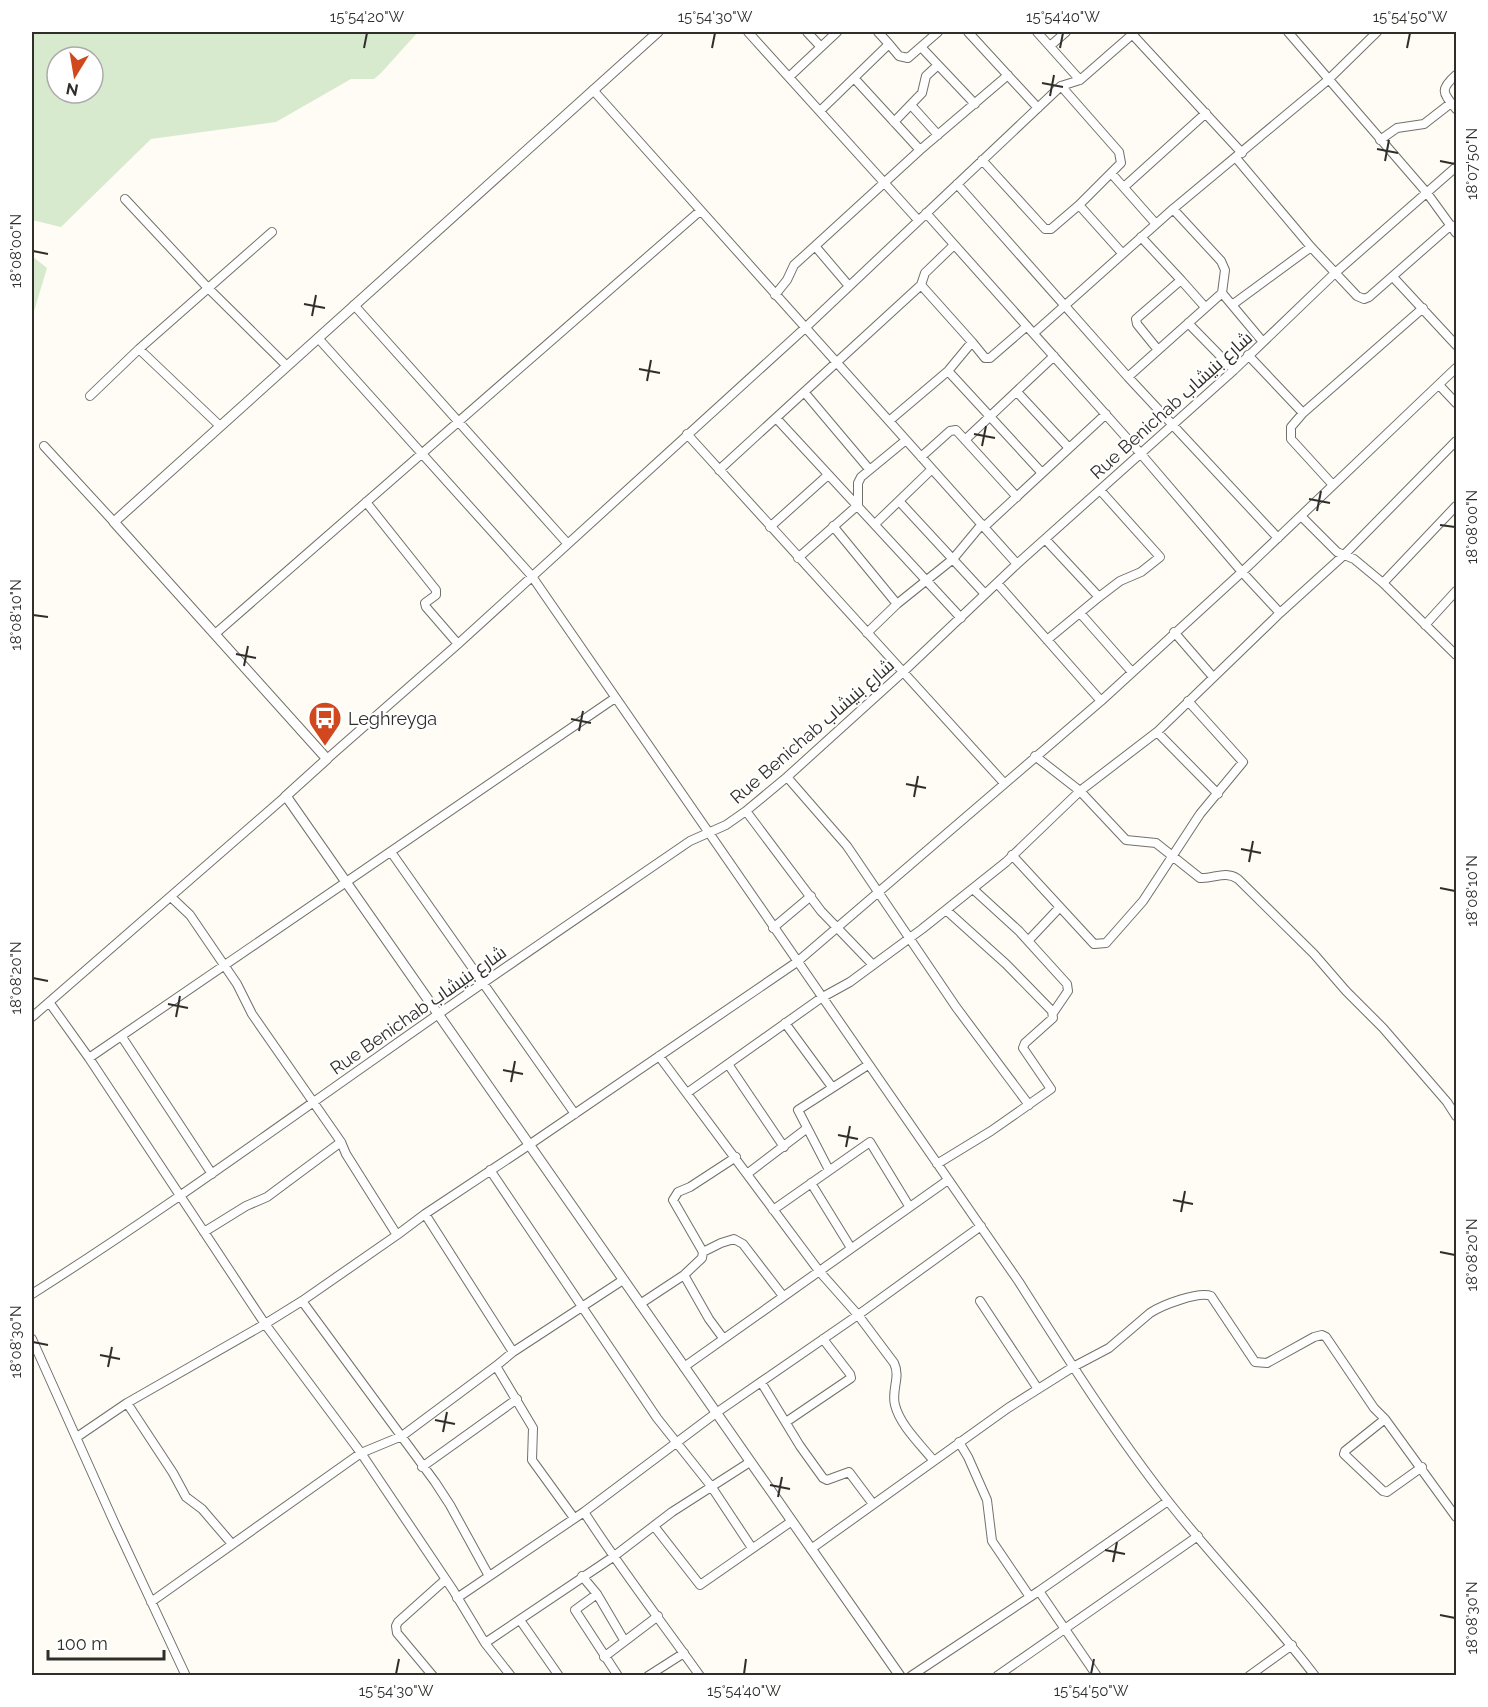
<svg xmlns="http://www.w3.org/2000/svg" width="1488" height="1707" font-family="Raleway,Cairo,sans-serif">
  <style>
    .green { fill: #d8eace; fill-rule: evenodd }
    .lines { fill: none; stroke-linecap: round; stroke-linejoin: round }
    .minor-casing { stroke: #73706a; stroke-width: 10 }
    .tertiary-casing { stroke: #73706a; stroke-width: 11 }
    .minor { stroke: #fff; stroke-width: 8 }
    .tertiary { stroke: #fff; stroke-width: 9 }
    .ticks { fill: none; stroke: #2f2e2b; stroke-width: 2 }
    .labels { text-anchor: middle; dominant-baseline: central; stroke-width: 4.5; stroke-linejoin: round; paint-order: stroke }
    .street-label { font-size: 18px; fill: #2f2e2b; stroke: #fff }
    .poi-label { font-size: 18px; fill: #2f2e2b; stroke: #fff; text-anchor: start }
    .neatline { fill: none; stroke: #2f2e2b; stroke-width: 2 }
    .ticks-label { font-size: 15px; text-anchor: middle; fill: #2f2e2b }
  </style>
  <rect width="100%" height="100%" fill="#fefcf4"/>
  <path class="green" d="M32,32H418L381,73L374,79H351L276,122L151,139L61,227L32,220ZM57,57H93V93H57Z
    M32,256L47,268L32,318Z"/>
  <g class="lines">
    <g class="minor-casing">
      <path id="minor" d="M748,32L918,220
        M807,32L821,47
        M878,32L889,44
        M968,32L1038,108
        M1037,32L1080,80
        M1288,32L1427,193L1456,233
        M1132,34L1242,153
        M1050,46L1066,32
        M921,47L975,104
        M1456,75C1439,90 1443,93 1456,109
        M789,77L837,32
        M854,78L920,150
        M1061,86L1119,152L1121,163L1111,173L1156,224
        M593,90L1017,564
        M911,105L938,135
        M820,111L889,44L899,56L908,58L938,32
        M894,122L922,93L926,76L938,65
        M1380,140L1397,128L1424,124L1451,103
        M1236,158L1311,247L1357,296L1364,299L1369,297L1451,225
        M982,160L1045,229H1051L1079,205
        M1111,173L1079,205L1122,253
        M957,184L1128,377L1278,538
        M1124,187L1206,113
        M125,199L208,288L287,366
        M1173,209L1221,261L1225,270L1222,293L1263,342
        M926,213L1141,454L1242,572L1280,613
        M1141,237L1181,280L1136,319L1137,324L1158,350
        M1393,277L1456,345
        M1181,280L1205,307
        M849,286L815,246L920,150L1008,75
        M775,295L787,280L794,265L815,246
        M354,305L567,543
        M1232,305L1311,247
        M1188,323L1234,370
        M1034,333L1173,209L1328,80L1377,32
        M318,338L531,575L1019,1282C1066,1356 1114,1432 1168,1501C1215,1561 1269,1615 1315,1676
        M972,342L985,358H990L1027,326
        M139,349L220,426
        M1248,355L1303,413
        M948,371L1042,473
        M1128,377L1222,293
        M1439,385L1456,403
        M1017,392L1069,448
        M805,393L869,469
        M90,396L139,349L272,232
        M776,418L961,618
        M889,421L948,371L972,342L921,285L925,273L954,245
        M687,434L1004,783
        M965,440L1054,356
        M44,446L114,522
        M921,457L950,431L956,430L1017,497
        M719,470L921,285
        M1333,485L1291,439V427L1303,413L1423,308
        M899,501L985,594
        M366,502L436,590V595L425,603L426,607L458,644
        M1301,516L1337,552L1354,559L1383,583L1456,655
        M875,524L932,469
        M833,526L897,604
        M770,527L828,475
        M984,527L1106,414
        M1045,539L1099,597
        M798,558L858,505V483L861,477L906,440
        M997,583L1101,701
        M1383,583L1456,506
        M1080,613L1132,672
        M1425,625L1456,591
        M1174,632L1213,677
        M867,633L897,604L953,559L982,524
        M215,634L700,211
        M1047,640L1099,597L1120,581L1141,572L1160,557L1100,490
        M1157,732L1218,794
        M1035,756L1080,791L1126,840L1156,843L1200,878C1214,879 1225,870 1238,879L1314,954L1346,991L1383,1028L1447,1102L1456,1116
        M327,759L458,644L805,328L1061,86L1080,80L1135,32
        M787,777L847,846L956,1007L1029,1105
        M746,811L821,911L873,965
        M391,852L575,1114
        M1012,855L1094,944L1106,943L1143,901L1200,814L1243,762L1188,701
        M973,889L1019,931L1067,984L1068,991L1053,1013
        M171,897L190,915L237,984L252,1014L341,1142L346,1154L397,1235
        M773,928L811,896
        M1028,941L1060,907
        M49,1002L89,1058L265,1324L361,1453L453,1590L485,1643L511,1676
        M32,1017L286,796
        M785,1023L832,1087
        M122,1037L212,1174
        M659,1056L819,1271L858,1315L894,1363C901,1377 891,1390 895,1405C900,1425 920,1444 933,1460
        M89,1058L615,698
        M728,1064L784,1147
        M687,1093L821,998L850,982L922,929L1006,862L1080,791L1157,732L1280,613L1344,555L1456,441
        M937,1164L991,1131L1051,1089L1023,1048L1025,1043L1053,1018L1052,1011L1006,964L946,910
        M490,1170L657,1418L711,1486L752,1548
        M829,1170L798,1110L868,1065
        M747,1174L806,1129
        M811,1183L851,1248
        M773,1210L870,1142L909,1206
        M425,1214L513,1352
        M204,1232L246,1206L267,1197L341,1142
        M703,1252L721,1243L734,1239L743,1244L783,1296
        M684,1275L709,1319L723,1338
        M32,1294C149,1220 262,1138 376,1058C480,984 585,913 690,841L726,825L746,811L787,777L903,672L1017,564L1234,370L1335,273L1456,167
        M302,1301L435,1482L450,1505L489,1576
        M980,1301L1038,1389
        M640,1304L684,1275L702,1258L703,1252L673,1200L678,1192L690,1187L736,1157
        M32,1339L114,1522L186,1676
        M496,1366L533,1428L532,1460L574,1518
        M684,1367L948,1180
        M761,1382L800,1446L823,1478L827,1480L849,1472L873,1504
        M127,1403L173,1473L186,1497L202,1509L232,1544
        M1385,1419L1345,1451L1344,1454L1383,1491L1387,1492L1422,1467
        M786,1422L851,1378L850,1374L823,1339
        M77,1437L127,1403L265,1324L302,1301L397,1235L425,1214L529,1145L797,962L1101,701L1242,572L1456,368
        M959,1442L968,1457L987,1500L992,1541L1030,1597
        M422,1467L517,1399
        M584,1512C620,1568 661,1621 700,1676
        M654,1526L700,1585L792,1521
        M811,1549L1008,1408L1073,1367L1109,1348L1150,1313C1162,1305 1199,1291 1211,1296L1255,1362L1267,1363L1314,1337L1322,1335L1326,1337L1374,1408L1385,1419L1456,1517
        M582,1576L597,1594L624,1640
        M1039,1591L1097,1676
        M597,1594L575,1610L618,1676
        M457,1598L584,1512L716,1413L858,1315L981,1226
        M151,1602L361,1453L402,1436L496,1366L513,1352L623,1280
        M520,1620L559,1676
        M485,1643L613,1557L672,1512L750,1462
        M604,1657L658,1616
        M433,1676L397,1633L396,1626L398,1622L445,1580
        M648,1676L684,1653
        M911,1676L1039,1591L1168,1501
        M997,1676L1198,1536
        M1249,1676L1292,1645"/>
    </g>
    <g class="tertiary-casing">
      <path id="tertiary" d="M658,32L114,522L327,759L286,796L900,1676"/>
    </g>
    <use href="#minor" class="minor"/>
    <use href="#tertiary" class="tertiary"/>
  </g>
  <path class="ticks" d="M364,48L367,33M712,48L715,33M1060,48L1063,33M1407,48L1410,33M1042,83L1063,87M1050,96L1054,75M1377,149L1398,153M1385,161L1389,140M1440,161L1455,164M33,251L48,254M304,304L325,308M312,316L316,295M639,369L660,373M647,381L651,360M974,434L995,438M982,446L986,426M1309,499L1330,503M1317,511L1321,491M1440,525L1455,527M33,615L48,617M236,654L256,658M244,666L248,646M571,719L591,723M579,731L583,711M906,784L926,788M914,797L918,776M1241,849L1261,853M1249,862L1253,841M1440,888L1455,891M33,978L48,981M168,1004L188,1008M176,1017L180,996M503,1070L523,1074M511,1082L515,1061M838,1135L858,1139M846,1147L850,1126M1173,1200L1193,1204M1181,1212L1185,1191M1440,1252L1455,1255M33,1342L48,1345M100,1355L120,1359M108,1367L112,1347M435,1420L455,1424M443,1432L447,1412M770,1485L790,1489M778,1497L782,1477M1105,1550L1125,1554M1113,1562L1117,1542M1440,1615L1455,1618M396,1674L399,1659M744,1674L746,1659M1091,1674L1094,1659"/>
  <defs>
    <g id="bus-pin" transform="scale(1.725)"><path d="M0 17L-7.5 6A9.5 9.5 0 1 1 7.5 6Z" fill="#d1481f" stroke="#fff"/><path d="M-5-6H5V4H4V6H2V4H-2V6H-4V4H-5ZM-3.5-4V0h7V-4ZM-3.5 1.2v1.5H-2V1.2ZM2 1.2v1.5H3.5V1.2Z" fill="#fff"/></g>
  </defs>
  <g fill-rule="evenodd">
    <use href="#bus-pin" x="325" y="718"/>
  </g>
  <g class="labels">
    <g class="street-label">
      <text transform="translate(1171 405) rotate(-42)">Rue Benichab شارع بنيشاب</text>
      <text transform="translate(812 731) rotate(-41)">Rue Benichab شارع بنيشاب</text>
      <text transform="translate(418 1010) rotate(-35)">Rue Benichab شارع بنيشاب</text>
    </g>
    <g class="poi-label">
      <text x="348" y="718">Leghreyga</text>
    </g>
  </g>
  <rect width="1488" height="1707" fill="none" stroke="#ffffff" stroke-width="66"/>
  <g transform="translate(75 75) rotate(191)"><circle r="28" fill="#ffffff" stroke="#acabaa" stroke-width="1.5"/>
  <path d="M0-4.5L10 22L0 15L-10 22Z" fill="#d1481f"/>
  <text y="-9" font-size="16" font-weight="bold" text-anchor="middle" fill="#2f2e2b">N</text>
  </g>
  <path d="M48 1650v9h116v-9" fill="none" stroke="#2f2e2b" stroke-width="3"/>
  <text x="57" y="1650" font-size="18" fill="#2f2e2b" stroke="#ffffff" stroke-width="4.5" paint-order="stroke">100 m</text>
  <rect x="33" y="33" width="1422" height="1641" class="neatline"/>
  <g class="ticks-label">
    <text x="367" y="22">15°54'20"W</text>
    <text x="715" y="22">15°54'30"W</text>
    <text x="1063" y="22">15°54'40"W</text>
    <text x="1410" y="22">15°54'50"W</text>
    <text transform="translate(1472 164) rotate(-90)" y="5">18°07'50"N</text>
    <text transform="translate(16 251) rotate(-90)" y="5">18°08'00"N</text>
    <text transform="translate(1472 527) rotate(-90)" y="5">18°08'00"N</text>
    <text transform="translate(16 615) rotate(-90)" y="5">18°08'10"N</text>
    <text transform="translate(1472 891) rotate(-90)" y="5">18°08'10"N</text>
    <text transform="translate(16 978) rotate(-90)" y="5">18°08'20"N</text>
    <text transform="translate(1472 1255) rotate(-90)" y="5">18°08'20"N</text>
    <text transform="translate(16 1342) rotate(-90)" y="5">18°08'30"N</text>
    <text transform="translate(1472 1618) rotate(-90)" y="5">18°08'30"N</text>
    <text x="396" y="1696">15°54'30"W</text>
    <text x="744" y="1696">15°54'40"W</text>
    <text x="1091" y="1696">15°54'50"W</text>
  </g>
</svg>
